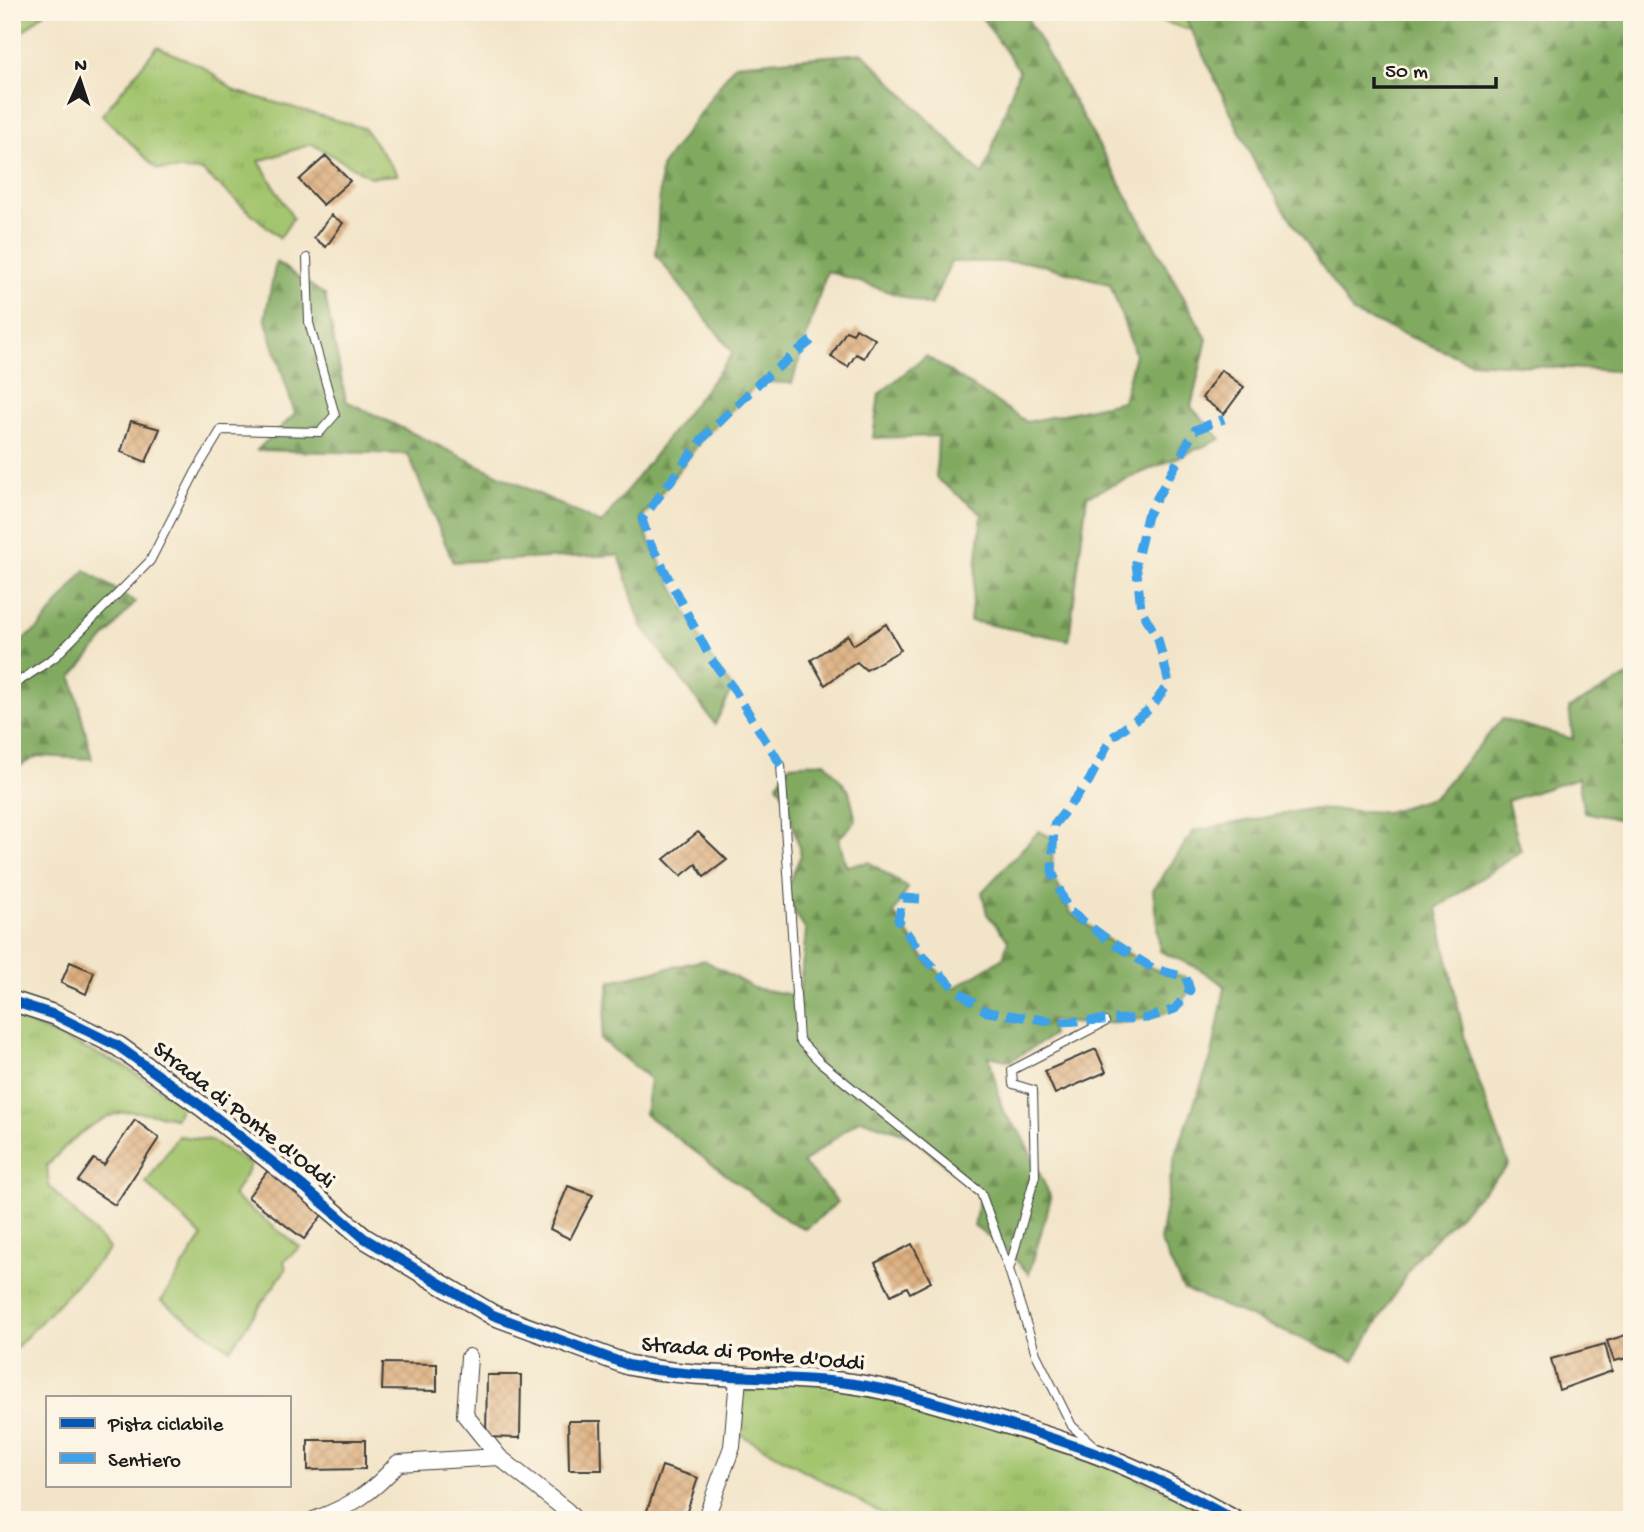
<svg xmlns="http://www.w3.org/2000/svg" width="1644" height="1532" font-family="'Gochi Hand',sans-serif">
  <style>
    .grass { fill: url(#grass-tufts); stroke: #5f7044; stroke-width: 2 }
    .forest { fill: url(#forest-firs); stroke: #4e633e; stroke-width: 2 }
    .green { fill: #a2c46d; stroke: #5f7044; stroke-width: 2 }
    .building { fill: url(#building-cross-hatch) }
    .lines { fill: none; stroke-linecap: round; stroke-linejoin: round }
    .service-casing { stroke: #3c3a36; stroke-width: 10 }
    .minor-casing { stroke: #3c3a36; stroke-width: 18 }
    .tertiary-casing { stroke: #3c3a36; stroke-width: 22 }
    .service { stroke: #fff; stroke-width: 8 }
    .minor { stroke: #fff; stroke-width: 16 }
    .tertiary { stroke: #fff; stroke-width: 19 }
    .quiet { stroke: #3da2ea; stroke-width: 9; stroke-dasharray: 18 9; stroke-linecap: butt }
    .cycleway-casing { stroke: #fcf5e5; stroke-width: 15 }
    .cycleway { stroke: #0057b8; stroke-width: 10 }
    .labels { text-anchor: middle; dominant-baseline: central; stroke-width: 7; stroke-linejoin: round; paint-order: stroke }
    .street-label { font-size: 23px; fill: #1c1c1c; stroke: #fcf5e5 }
  </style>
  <defs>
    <pattern id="grass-tufts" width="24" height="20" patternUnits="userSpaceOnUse" patternTransform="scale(1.75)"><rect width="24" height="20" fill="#a2c46d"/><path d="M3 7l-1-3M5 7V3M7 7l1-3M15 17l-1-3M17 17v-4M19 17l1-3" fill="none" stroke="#8ba85e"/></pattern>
    <pattern id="forest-firs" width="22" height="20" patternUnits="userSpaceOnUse" patternTransform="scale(1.75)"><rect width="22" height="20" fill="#81aa60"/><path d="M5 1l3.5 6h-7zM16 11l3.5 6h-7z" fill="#698a4e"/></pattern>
    <pattern id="building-cross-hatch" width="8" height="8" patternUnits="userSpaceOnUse" patternTransform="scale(1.75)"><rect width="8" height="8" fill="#ddaf7f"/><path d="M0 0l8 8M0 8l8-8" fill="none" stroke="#bd966d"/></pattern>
  </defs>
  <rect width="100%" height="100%" fill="#fcf5e5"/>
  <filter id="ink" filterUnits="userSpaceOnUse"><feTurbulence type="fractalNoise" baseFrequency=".0143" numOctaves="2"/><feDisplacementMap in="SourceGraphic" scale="14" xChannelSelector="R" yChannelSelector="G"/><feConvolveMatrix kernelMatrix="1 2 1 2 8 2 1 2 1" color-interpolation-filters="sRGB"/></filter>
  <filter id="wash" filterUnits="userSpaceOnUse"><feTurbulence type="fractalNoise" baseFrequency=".00686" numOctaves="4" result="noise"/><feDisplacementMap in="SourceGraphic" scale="28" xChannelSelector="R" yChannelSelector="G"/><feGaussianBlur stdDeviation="1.57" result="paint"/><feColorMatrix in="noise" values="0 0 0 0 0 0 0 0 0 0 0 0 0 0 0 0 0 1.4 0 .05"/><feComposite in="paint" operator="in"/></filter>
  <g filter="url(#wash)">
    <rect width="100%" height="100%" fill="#f2e4c8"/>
    <path class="grass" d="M12,12H45L12,41Z
      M1129,12H1183L1191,30Z
      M157,47L202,66L235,91L364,128L398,175L370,177L312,144L259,161L293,218L280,238L202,171L157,169L102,115Z
      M12,1016L122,1065L182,1104L176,1118C162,1116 134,1109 122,1112C91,1120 67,1143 47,1166L49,1186L110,1249L12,1352Z
      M738,1378L837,1382L1023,1429L1234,1520H893L734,1431Z"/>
    <path class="forest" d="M978,12H1024L1207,339L1191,407L1221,439L1087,496L1069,640L970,621L982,514L936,478L938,436L873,438L879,394L926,356L1027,422L1123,401L1135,354L1110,284L1031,262H951L931,306L827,271L792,383L760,382L703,438L642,519L649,541L711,659L733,688L715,724L641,625L619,555L453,562L408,454L257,450L295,414L265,318L276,262L325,295L346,401L601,524L733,353L656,255L661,167L735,64L863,53L983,175L1019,70Z
      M1183,12H1632V372L1470,362L1353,313L1257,168Z
      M85,570L135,602L72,677L92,759L38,756L12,770V647L39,628Z
      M1632,674V822L1584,812L1578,778L1507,801L1521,851L1437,908L1467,1049L1509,1165L1417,1257L1354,1361L1183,1289L1160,1240L1174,1159L1212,1055L1225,986L1198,968L1160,951L1153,890L1194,831L1308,809L1387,812L1435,797L1502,719L1573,739L1569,708Z
      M825,762L849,791L856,821L839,838L846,866L869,862L908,888L894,913L923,956L954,988L1003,958L1008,940L987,914L982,892L1039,831L1053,838L1052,872L1070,912L1111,942L1154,969L1186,977L1190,990C1185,997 1179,1007 1172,1010C1143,1023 1081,1026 1050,1021L1052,1036L1010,1061L989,1056L1003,1112L1022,1135L1051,1198L1029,1274L1008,1252L974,1226L980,1193L909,1135L860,1119L803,1163L838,1202L806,1229L788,1221L645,1114L650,1079L601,1040L610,981L704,960L754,988L799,996L806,931L784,894L801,855L786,799L777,784L790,765Z"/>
    <path class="green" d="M178,1136L210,1140L251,1165L233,1196L300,1247L284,1261L286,1269L230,1349L161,1301L202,1237L146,1183Z"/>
    <g id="blocks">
      <path class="building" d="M326,156L350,181L323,205L299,180Z
        M331,215L343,223L326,247L314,238Z
        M856,328L875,339L864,358L856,354L848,367L831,357L846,331L853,334Z
        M1221,370L1244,387L1224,414L1202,398Z
        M131,421L160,429L146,462L121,452Z
        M886,624L901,650L866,670L857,662L825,685L811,660L848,635L853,645Z
        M698,832L727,860L704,877L696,864L681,876L664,859Z
        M70,962L94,972L86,994L61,983Z
        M1096,1049L1106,1072L1055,1094L1045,1071Z
        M135,1120L159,1138L115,1205L78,1181L94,1159L104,1165Z
        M269,1169L325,1211L304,1239L248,1197Z
        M568,1186L593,1195L570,1239L550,1229Z
        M912,1244L931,1282L910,1293L907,1287L891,1295L875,1263Z
        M1632,1333V1357L1614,1361L1607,1341Z
        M1605,1344L1612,1371L1559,1390L1551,1359Z
        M383,1363L437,1364V1391L382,1390Z
        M487,1375H521L520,1438L486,1437Z
        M568,1421H601L602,1470H569Z
        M308,1440H365V1469L308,1470Z
        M662,1466L698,1478L684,1520H644Z"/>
    </g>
  </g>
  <g filter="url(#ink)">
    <use href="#blocks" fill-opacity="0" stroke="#3c3a36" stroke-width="2"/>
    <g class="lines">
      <g class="service-casing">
        <path id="service" d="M12,686L55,657L150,561L196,471L221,430L320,432L335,415L309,323L307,258
          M781,765L799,1040L820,1062L981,1193L1009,1270L1036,1354L1072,1426L1094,1446
          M1009,1270L1035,1176L1033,1090L1013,1084L1012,1070L1105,1022"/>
      </g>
      <g class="minor-casing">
        <path id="minor" d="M469,1357L465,1415L499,1457L567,1511L575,1520
          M314,1520C351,1506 372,1493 398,1463L499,1457
          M705,1520L732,1447L738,1378"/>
      </g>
      <g class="tertiary-casing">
        <path id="tertiary" d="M12,1001L55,1015L118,1046L204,1108L304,1187L364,1238L493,1315L628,1365C698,1380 769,1374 839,1382C886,1387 929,1401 974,1414C1019,1428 1066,1441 1110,1459C1153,1476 1194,1498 1234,1520"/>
      </g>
      <use href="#service" class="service"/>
      <use href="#minor" class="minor"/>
      <use href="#tertiary" class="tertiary"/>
      <path class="quiet" d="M781,765L733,688L711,659L649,541L642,519L703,438L760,382L817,336
        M920,899L903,898L898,920L923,956L954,988L987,1012L1059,1022L1147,1018L1175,1009L1190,990L1186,977L1154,969L1111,942L1068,910L1052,872L1054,825L1089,781L1111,738L1151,708L1169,683L1158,639L1141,609L1136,563L1147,516L1195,430L1224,419"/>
      <g class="cycleway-casing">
        <path id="cycleway" d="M12,1001L55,1015L118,1046L204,1108L304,1187L364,1238L493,1315L628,1365C698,1380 769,1374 839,1382C886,1387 929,1401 974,1414C1019,1428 1066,1441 1110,1459C1153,1476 1194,1498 1234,1520"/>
      </g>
      <use href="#cycleway" class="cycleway"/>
    </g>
  </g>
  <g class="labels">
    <g class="street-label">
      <text transform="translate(243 1116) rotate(38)">Strada di Ponte d'Oddi</text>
      <text transform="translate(753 1355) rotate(5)">Strada di Ponte d'Oddi</text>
    </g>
  </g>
  <rect width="1644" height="1532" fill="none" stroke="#fcf5e5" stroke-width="42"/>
  <rect x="46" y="1396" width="245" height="91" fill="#fcf5e5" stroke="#a29e95" stroke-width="2"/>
  <rect x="60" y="1418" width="35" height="10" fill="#0057b8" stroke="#a29e95" stroke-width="2"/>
  <text x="108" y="1430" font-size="21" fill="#1c1c1c">Pista ciclabile</text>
  <rect x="60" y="1453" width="35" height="10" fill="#3da2ea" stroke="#a29e95" stroke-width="2"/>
  <text x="108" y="1466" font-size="21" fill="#1c1c1c">Sentiero</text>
  <g transform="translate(80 80) rotate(3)" stroke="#fcf5e5" stroke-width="5" paint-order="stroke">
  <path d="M0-5L12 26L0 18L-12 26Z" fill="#1c1c1c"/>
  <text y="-10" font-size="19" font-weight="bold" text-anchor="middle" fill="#1c1c1c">N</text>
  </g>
  <path d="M1374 77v10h122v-10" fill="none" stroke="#1c1c1c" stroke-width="3.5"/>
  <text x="1385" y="77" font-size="21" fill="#1c1c1c" stroke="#fcf5e5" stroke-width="5" paint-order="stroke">50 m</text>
</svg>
